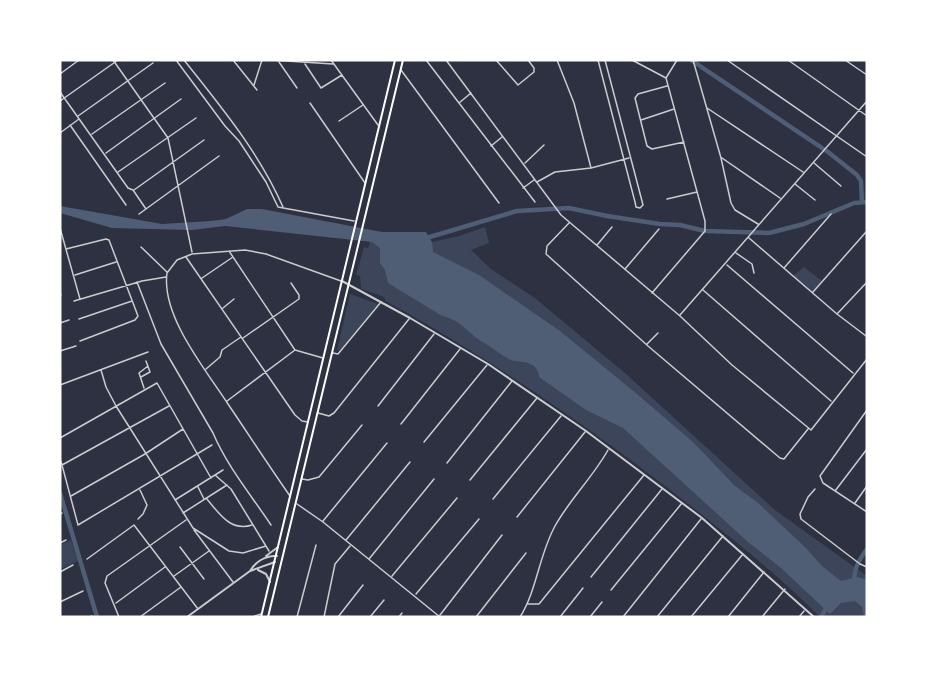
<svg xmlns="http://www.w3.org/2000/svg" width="927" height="677" font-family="'PT Sans Narrow',sans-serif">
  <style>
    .green { fill: #3c4559 }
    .water { fill: #4f5d75 }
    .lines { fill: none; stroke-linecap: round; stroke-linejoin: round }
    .canal { stroke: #4f5d75; stroke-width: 4.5 }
    .minor { stroke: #caccd0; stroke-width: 1.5 }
    .tertiary { stroke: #caccd0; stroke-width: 2 }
    .secondary { stroke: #fff; stroke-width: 2 }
  </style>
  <rect width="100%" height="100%" fill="#2d3142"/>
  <path class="green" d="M485,227L489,243L471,250L491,269L535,298L625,373L775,510L867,576V617H820C781,578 739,544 696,510C598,433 495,361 386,301L384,297L361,289L360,276L356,275L364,247L368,248L370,242H432L459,236Z
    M804,267L822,281L812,293L793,276Z
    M350,294L378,304L340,350H337Z
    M71,540L78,561L60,569V545Z"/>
  <path class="water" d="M60,206L162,224L211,221L226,219L247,209H262L382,232H426L432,242L433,252L479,275L560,331L637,394L693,442L735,486L757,502L806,548L822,566L841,581L857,577L867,580V617H864L862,607L855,601L841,603L830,614L781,568L748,542L623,428L586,410L539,377C538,363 526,362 515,361C511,361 506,357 502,355C493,348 483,343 474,336C463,327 457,319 442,316L388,283L385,270L380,263V248L372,242L225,226L192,230L112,228L60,213Z"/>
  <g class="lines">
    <path class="canal" d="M691,60L828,152L857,175L861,181L862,202
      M423,239L517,211L569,208L607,216L660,224L680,225L705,231L769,233L804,224L854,203L867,202
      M60,493L97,617
      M854,582C854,568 859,560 867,549
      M821,617L827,607"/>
    <path class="minor" d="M113,60L168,138L192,252
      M176,60L225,126L239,141L266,182L278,207L354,221
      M184,60C221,107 259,152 283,207
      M233,60L257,90
      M271,60L333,64
      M331,60L378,125
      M426,60L535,202
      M446,60L561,215L680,316L732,365L811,430L867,359
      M496,60L518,85L534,72V68L528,60
      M557,60L574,103L591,168
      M598,60L635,202L636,207L640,208L643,205L642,201L605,60
      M632,60L666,78L705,221V231L652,293
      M693,60L721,158L731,203L735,210L758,224
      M727,60L867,157
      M788,60L867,116
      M845,60L867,75
      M279,62L297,88
      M305,64L321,88L342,75
      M401,70L499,203
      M60,74L79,60
      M666,78L677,60
      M254,85L262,60
      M667,86L638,94L635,98L647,146L652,149L684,142
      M60,92L128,188L133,190L146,209
      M60,101L118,60
      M310,103L365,183
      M459,103L471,93
      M707,108L803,172
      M78,116L153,63
      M641,120L674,109
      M339,121L363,105
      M70,125L126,205
      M60,133L79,119
      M92,134L165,83
      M491,146L502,137
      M106,153L181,99
      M722,158L780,198
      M525,163L544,145
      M814,163L841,186
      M118,172L196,118
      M537,182L555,172L591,168L629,158
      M795,184L815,200
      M523,188L534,180
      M134,190L204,140
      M667,199L697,192
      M139,214L219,156
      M569,223L547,246L546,254L648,346L780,458L784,459L808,429
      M60,228L80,299
      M749,238L837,314L866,336L867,335
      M597,245L612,227
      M141,247L167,272
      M66,249L106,239L109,240L138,316L135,320L80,341
      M229,251L295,350L323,358
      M736,253L752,264L754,273
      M186,257L295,415L302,421L308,422
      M727,265L853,373
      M784,268L831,214
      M625,269L659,229
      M75,275L116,262
      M202,278L233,257
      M137,282L161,344L213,433C227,466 251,495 271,525
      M703,290L831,401
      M813,292L866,232
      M60,295H61
      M74,301L142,281L166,277
      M223,308L234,299
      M837,314L867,282
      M680,315L867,101
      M79,319L132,301
      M60,323L69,320
      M243,338L299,299V295L291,283
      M647,344L658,333
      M60,351L76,346
      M333,353L338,354L381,302
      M206,369L220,357L222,350L241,337
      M101,370L106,387L116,406L193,528L229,551L243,553L266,546
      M141,377L150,372L146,361
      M60,385L148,352
      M144,388L139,373L148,366
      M227,401L295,350
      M378,406L434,334
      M867,410L820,476L823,483L867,512
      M318,413L329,416L334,413L409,319
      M401,424L460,349
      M60,438L157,383L211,478
      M424,442L487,365
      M60,459L62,465L169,406
      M447,463L512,381
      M62,465L78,525L212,445
      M215,475L231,489L269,551
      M302,479L308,480L319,477L362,425
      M470,480L537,398
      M198,487L204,499
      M815,489L808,497L800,514L801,519L860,564L867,567
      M835,491L867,449
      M71,496L145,454L183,429
      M290,496C269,466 249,435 228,404C206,370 161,316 167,273L177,260L192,254L245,250L266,254L341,281
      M206,498C219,513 230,532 252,525
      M493,499L561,416
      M175,500L223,470
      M855,503L867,486
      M297,504L323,522L440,617
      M183,513L227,485
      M60,514L62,513
      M517,517L585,432
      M138,519L143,514L147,505L140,490
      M323,521L387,443
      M194,530L233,582
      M346,540L410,462
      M60,543L66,540
      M180,547L204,579
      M87,559L134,525L198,609
      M369,559L434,479
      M60,572L73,565
      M174,576L209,551
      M392,576L457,498
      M591,577L662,489
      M611,590L682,503
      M416,594L479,519
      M60,602L83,591
      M116,603L165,567
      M528,604H539L644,475
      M60,615L61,617
      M440,615L502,535
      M90,617L92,616
      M119,617L105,583L107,576L186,520
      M140,617L181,587
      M252,617L261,614
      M297,617L316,545
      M324,617L335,564L350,546
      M338,617L363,585
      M370,617L384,600
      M399,617L402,613
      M476,617L526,553
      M520,617C537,590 539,555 555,526C570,499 593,477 608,450
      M560,617L583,588
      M590,617L602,602
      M623,617L701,519
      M657,617L723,536
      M691,617L743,554
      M728,617L764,572
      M762,617L785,589
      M799,617L804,611"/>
    <path class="tertiary" d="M342,281L410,318L488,364L586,431L702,518L814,617
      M266,556L278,547
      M258,570L266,574L270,582
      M250,571L275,562
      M187,617L250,571C255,562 266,555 277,556"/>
    <path class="secondary" d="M261,617L395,60
      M268,617L403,60"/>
  </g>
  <rect width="927" height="677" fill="none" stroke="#ffffff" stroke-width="123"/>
</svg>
